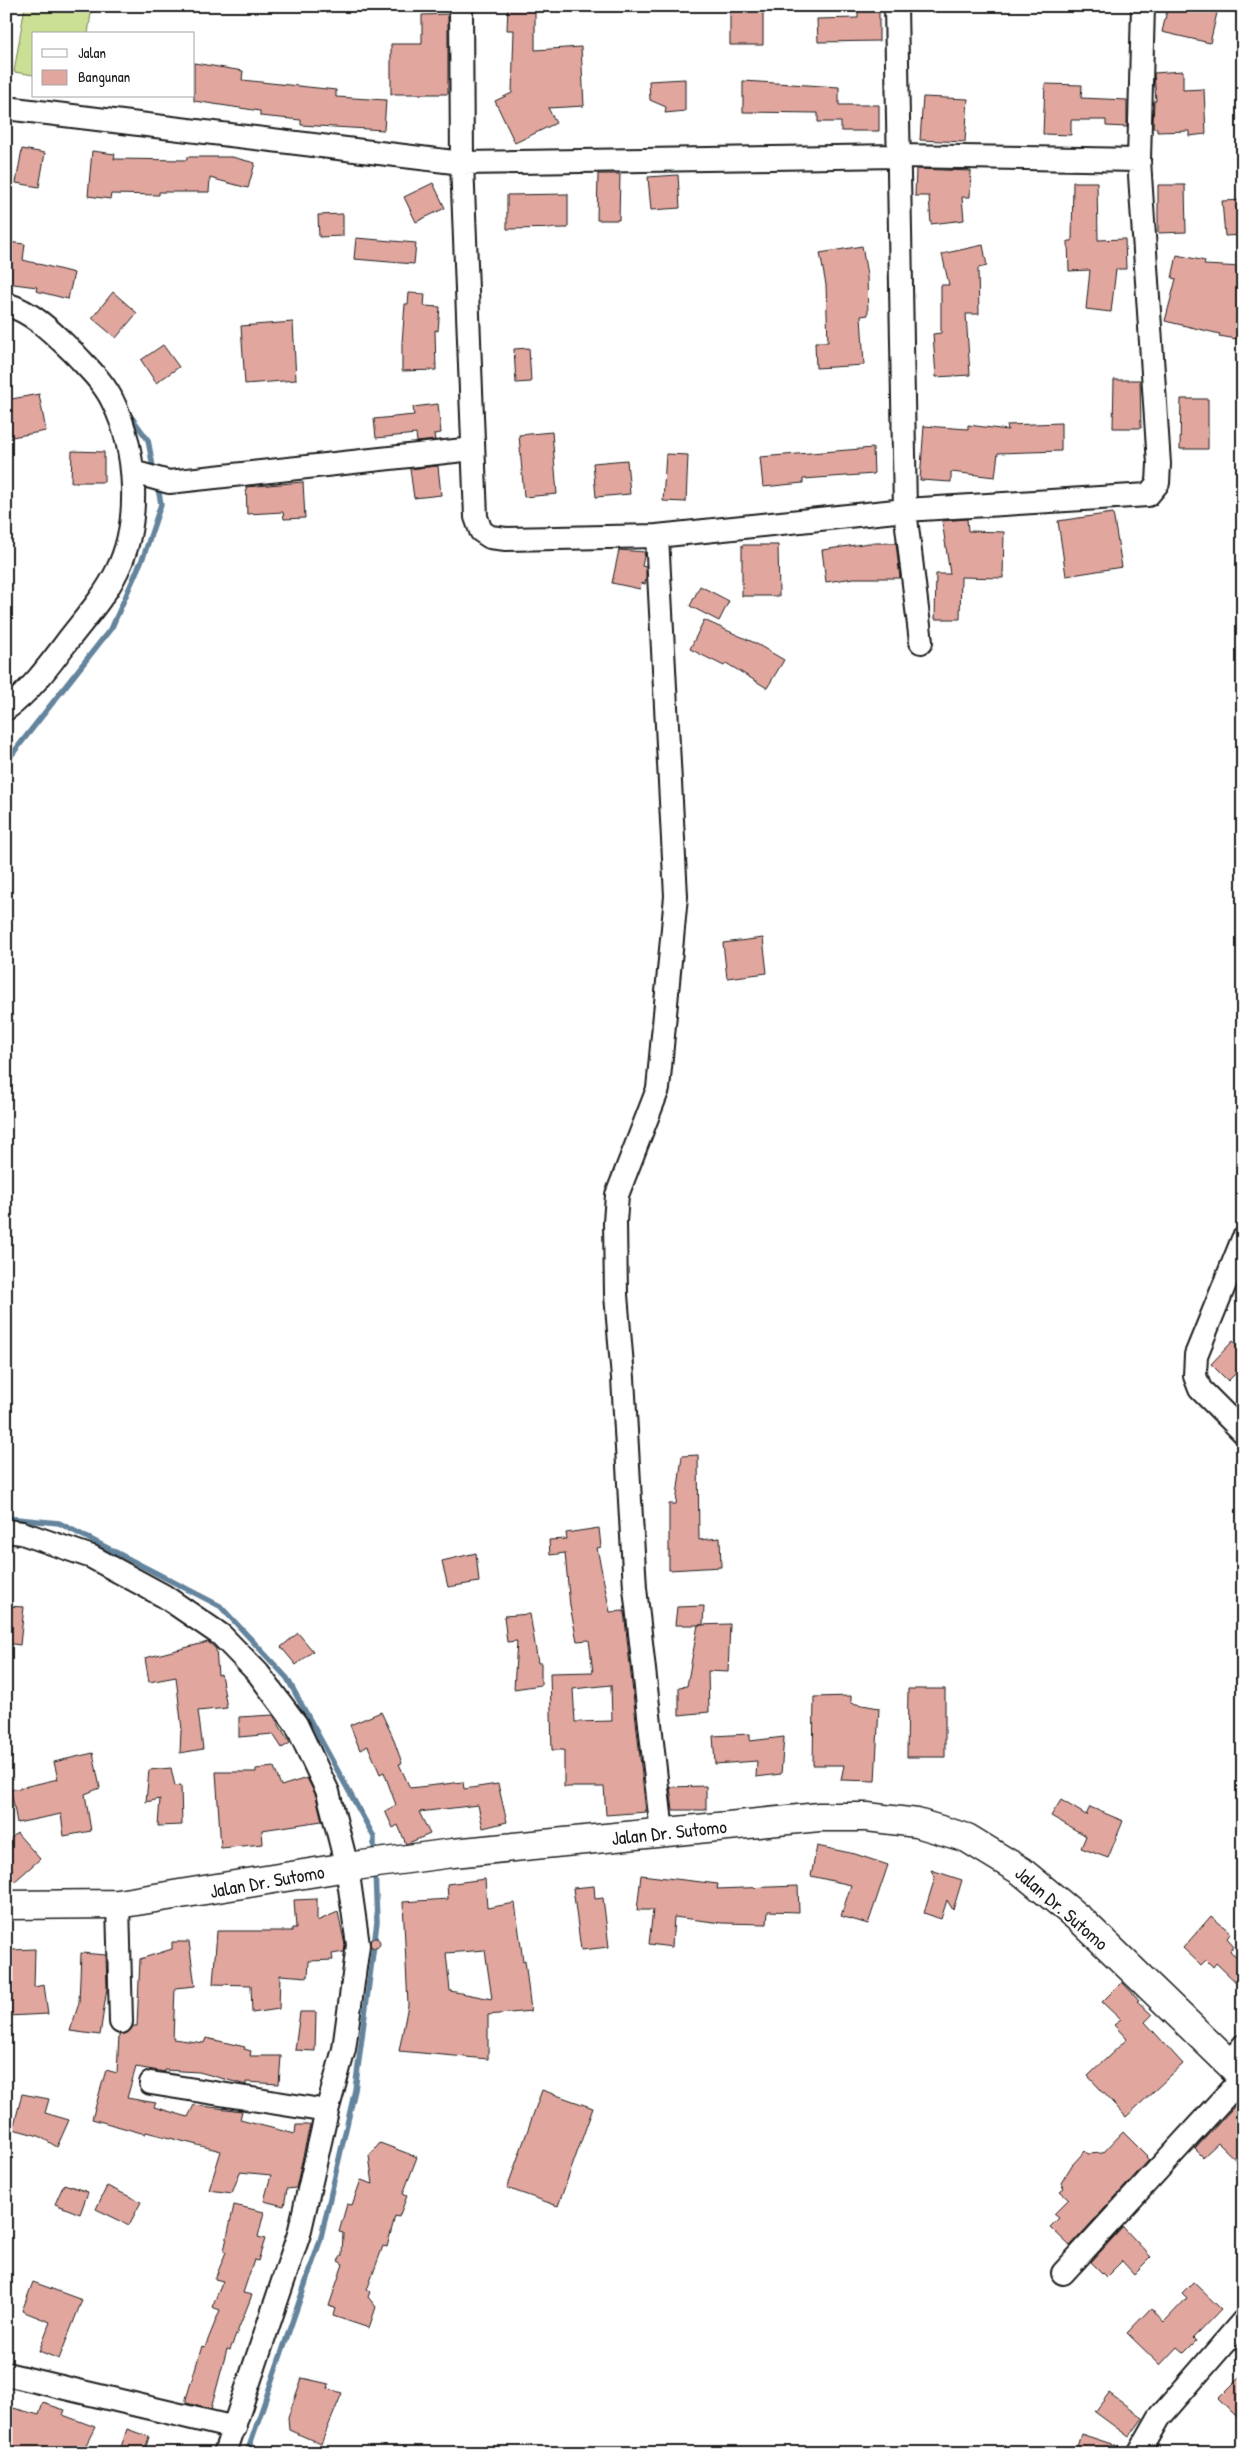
<svg xmlns="http://www.w3.org/2000/svg" width="1249" height="2459" font-family="'Patrick Hand',sans-serif">
  <style>
    .green { fill: #cbe095; stroke: #747e58 }
    .lines { fill: none; stroke-linecap: round; stroke-linejoin: round }
    .stream { stroke: #63849c; stroke-width: 5.5 }
    .building { fill: #e1a79f; stroke: #1c1c1c; fill-rule: evenodd }
    .street-casing { stroke: #1c1c1c; stroke-width: 26 }
    .secondary-casing { stroke: #1c1c1c; stroke-width: 31 }
    .street { stroke: #fff; stroke-width: 22 }
    .secondary { stroke: #fff; stroke-width: 28 }
    .labels { text-anchor: middle; dominant-baseline: central; stroke-width: 4; stroke-linejoin: round; paint-order: stroke }
    .street-label { font-size: 19px; fill: #1c1c1c; stroke: #fff }
  </style>
  <rect width="100%" height="100%" fill="#fff"/>
  <filter id="ink" filterUnits="userSpaceOnUse"><feTurbulence type="fractalNoise" baseFrequency=".02" numOctaves="2"/><feDisplacementMap in="SourceGraphic" scale="10" xChannelSelector="R" yChannelSelector="G"/><feConvolveMatrix kernelMatrix="1 2 1 2 8 2 1 2 1" color-interpolation-filters="sRGB"/></filter>
  <g filter="url(#ink)">
    <path class="green" d="M25,6H92L88,34H34V75L14,72Z"/>
    <g class="lines">
      <path class="stream" d="M127,411L148,440L154,472
        M6,762L112,627L144,555L161,504L157,483
        M6,1518L59,1523L220,1606L287,1678L374,1837V1856
        M247,2453L320,2241L355,2090L377,1922L375,1870"/>
    </g>
    <path class="building" d="M508,6H535V50L581,47L584,106L548,108L556,123L515,143L495,101L512,93L514,30H507Z
      M858,6H879V41L818,42L817,19L858,18Z
      M1168,6H1185L1217,13L1210,43L1162,32Z
      M730,10H763V45H730Z
      M448,14V94H391V44H422V15Z
      M194,63L243,71L242,80L336,90V97L386,100L384,130L301,125V120L260,116V111L194,101Z
      M1183,71V90L1204,89L1206,134L1189,136V131L1157,132V128H1153L1154,101H1156L1154,73Z
      M685,79V111L665,113L666,107L650,100L649,81Z
      M743,81L839,87V105H879V131H841V122H818V113L743,112Z
      M1045,84L1082,85L1081,98L1127,100V127L1106,126V120H1071V135L1043,134Z
      M923,97L968,99L965,142L920,140Z
      M22,149L45,153L39,187L16,183Z
      M92,151L115,154L114,159L187,160V157H232L255,163L248,188L210,178L209,192H159V195L111,194L110,199L88,196Z
      M916,169L971,171L970,197H962L964,220L931,224L929,196H915Z
      M598,174H620L619,220H597Z
      M678,175L680,208L651,210L648,177Z
      M1073,182H1097L1098,240L1125,239L1126,269H1116L1111,312L1086,309L1090,270L1069,271L1068,241H1072Z
      M433,183L445,208L416,222L404,197Z
      M1158,185H1185L1186,232L1158,233Z
      M568,194V228L507,229V195Z
      M1243,200V235L1225,236L1222,201Z
      M343,214V236L319,237L318,215Z
      M356,238L416,243L414,264L354,259Z
      M6,242L25,244L23,260L74,273L68,299L36,291L37,287L6,283Z
      M983,245L987,266L978,268L979,314H966L970,375L936,377L933,334L941,333V285H949L942,254Z
      M862,246L867,275L868,315L861,316L864,365L816,368L815,342H828L826,285L820,253Z
      M1177,255L1205,261L1204,265L1243,267V340L1219,336L1220,334L1165,321L1176,279L1172,278Z
      M113,292L137,313L116,338L92,318Z
      M409,293L425,294L424,306L440,307L438,331L435,330L436,370L402,371V343L405,304H408Z
      M293,322L296,380L245,384L241,326Z
      M163,345L179,367L156,383L141,360Z
      M529,348L531,382L516,383L514,349Z
      M1114,380H1140L1141,428H1113Z
      M39,394L46,431L6,438V400Z
      M1181,399H1208V449H1180Z
      M438,404L441,433L434,434L435,440L417,442L416,434L376,438L374,419L414,415L413,407Z
      M1061,423V451L998,453L995,477L951,472V482L920,480L924,426L968,429V425L1008,430L1007,425Z
      M552,432L557,494L524,497L519,435Z
      M873,448L874,474L803,479V483L763,487L760,457Z
      M72,451L104,452V482H71Z
      M666,454L688,455L686,502L663,501Z
      M627,460L630,494L596,497L593,463Z
      M438,466L441,495L414,498L410,469Z
      M303,482L305,518L284,519L283,512L247,514L246,487Z
      M1113,513L1122,567L1066,576L1058,521Z
      M967,519L968,531L1004,532L1003,578L961,577L960,619H935L936,574H950L942,521Z
      M869,543H896L900,578H854L826,582L822,550Z
      M742,545H778L779,596H742Z
      M619,550L645,552L642,566L646,567V577L645,584L641,583L640,589L612,583Z
      M700,586L729,601L719,621L690,606Z
      M704,620L755,643L784,660L767,688L726,663L724,666L690,649Z
      M763,938L767,973L727,978L723,943Z
      M1233,1341L1243,1351V1366L1228,1381L1211,1364Z
      M698,1455L699,1540L720,1538L721,1567L669,1570V1504H676L682,1456Z
      M599,1528L601,1547L597,1548L610,1612L624,1611L646,1812L606,1815L604,1787H564V1750H552L550,1673L593,1672L589,1640L577,1641L570,1606L565,1553L550,1555L549,1540L567,1539L566,1533ZM611,1685L612,1721L575,1722L573,1689Z
      M476,1553L479,1582L448,1587L442,1561Z
      M6,1606L24,1607L20,1645L6,1643Z
      M704,1606L703,1625H675L677,1607Z
      M530,1614L538,1663H541V1685L514,1689L517,1641L507,1642L504,1616Z
      M730,1624L728,1672L708,1671L709,1712L679,1715V1687L687,1686L698,1625Z
      M298,1633L313,1651L296,1665L281,1647Z
      M208,1642L216,1649L218,1675L221,1674L227,1708L198,1711L203,1749L180,1753L181,1730H182L176,1677L149,1682L145,1658Z
      M908,1689H945V1757H907Z
      M851,1696V1703L879,1708L875,1781L841,1780L844,1765H813L814,1697Z
      M381,1712L392,1735L402,1763L399,1764L410,1788L463,1782L464,1789L498,1784L507,1822L483,1828L478,1805L419,1812L430,1834L406,1844L398,1825L393,1828L385,1811L396,1805L384,1772L380,1774L368,1746L360,1750L350,1725Z
      M273,1715L290,1743L282,1748L273,1734L239,1737V1717Z
      M750,1734V1741L784,1737L781,1774L756,1777L757,1761L715,1764L713,1736Z
      M93,1753L100,1788L85,1794L91,1831L64,1836L61,1814L17,1823L11,1790L58,1779L54,1762Z
      M274,1767L281,1786L307,1778L316,1796L322,1821L262,1830L263,1844L221,1848L216,1772H256V1769Z
      M171,1768L175,1786L181,1785L182,1825L158,1826L160,1799L146,1802L149,1770Z
      M706,1786V1810H673L670,1787Z
      M1061,1800L1086,1815L1090,1807L1123,1821L1108,1858L1081,1848L1086,1836L1051,1816Z
      M17,1833L40,1859L6,1889V1843Z
      M817,1846L855,1854L888,1865L868,1924L841,1916L851,1885L811,1876Z
      M931,1870L962,1880L953,1910L947,1900L941,1919L924,1913L935,1878Z
      M641,1875L718,1884L717,1889L798,1886L799,1912L768,1911L767,1924L722,1923L674,1917L672,1947L649,1944L653,1910H637Z
      M485,1879L487,1908L515,1903L523,1961L525,1960L531,2011L488,2015V2059L399,2051L408,2005L403,1902L448,1899L447,1884ZM485,1950L492,1999L450,1991L446,1953Z
      M594,1886L595,1899L603,1898L609,1947L581,1950L573,1888Z
      M317,1899V1921L338,1912L345,1945L344,1952L332,1954L333,1960L309,1961L308,1977L280,1975L279,2009L252,2013L251,1985L213,1984L217,1931H292V1928H296L294,1900Z
      M1211,1916L1231,1933L1227,1938L1234,1946L1230,1951L1243,1963V1989L1216,1963L1213,1967L1206,1960L1201,1965L1183,1948Z
      M370 1943a5 5 0 1 1 10 0a5 5 0 1 1-10 0Z
      M172,1942H189L195,1986L175,1988L173,2039L204,2043L206,2038L245,2047L244,2049L251,2051L250,2056H281L279,2084L246,2082V2085L199,2072L165,2070V2072L136,2067L127,2098L156,2103L154,2107L188,2117L194,2105L242,2111L240,2120L295,2134L296,2125H310L296,2188L287,2189L284,2206L264,2201L271,2175L240,2172L232,2193L209,2190L221,2151L146,2132L145,2134L92,2119L106,2070L117,2073L119,2035L127,2033L133,2026H137L140,1959L172,1949Z
      M35,1949L34,1987L44,1985L48,2014L8,2016L12,1950Z
      M81,1953L106,1955L107,1988L100,2035L70,2031L79,2003Z
      M1122,1982L1139,2000L1137,2001L1152,2015L1145,2022L1183,2064L1126,2117L1088,2076L1127,2039L1114,2025L1121,2020L1102,2002Z
      M300,2012H316L315,2051L295,2050Z
      M542,2090L593,2108L558,2206L507,2188Z
      M22,2094L49,2099L45,2113L69,2120L57,2147L39,2136L13,2129Z
      M1243,2097V2167L1218,2143L1203,2157L1195,2149Z
      M1123,2132L1147,2156L1146,2157L1149,2160L1070,2246L1050,2227L1059,2218L1054,2214L1069,2199L1060,2191L1064,2188L1061,2183L1072,2165L1085,2151L1088,2154L1103,2153Z
      M380,2143L417,2157L403,2194L407,2196L399,2217L395,2216L387,2247L383,2246L367,2290L370,2292L368,2297L376,2307L369,2328L333,2316L335,2308L329,2306L343,2264L338,2261L342,2255L343,2233L339,2232L347,2204L352,2205L361,2180L373,2184L369,2156Z
      M64,2184L88,2192L80,2214L55,2204Z
      M107,2186L141,2202L129,2225L96,2209Z
      M234,2205L264,2212L258,2237L265,2239L258,2261L254,2260L243,2293L252,2295L230,2350L227,2349L211,2409L186,2403V2399L202,2346L205,2347L220,2310L212,2307L223,2281L215,2279L226,2252L224,2251Z
      M1123,2227L1151,2257L1134,2274L1122,2261L1106,2277L1091,2262Z
      M33,2282L82,2300L59,2359L39,2351L50,2322L22,2311Z
      M1193,2282L1221,2309L1193,2338L1196,2341L1184,2353L1177,2347L1160,2365L1127,2333L1151,2308L1164,2322L1187,2298L1182,2293Z
      M1243,2374V2424L1218,2399Z
      M302,2378L329,2384L328,2389L342,2393L321,2444L289,2430L288,2417Z
      M1109,2393L1143,2418L1129,2437L1095,2412Z
      M43,2403L65,2410L63,2415L95,2427L82,2453H6V2406L39,2415Z
      M127,2429L149,2437L144,2453H119Z
      M1081,2434L1127,2449L1126,2453H1075Z"/>
    <g class="lines">
      <g class="street-casing">
        <path id="street" d="M461,6L462,163L476,517L481,531L490,537L506,539L657,536
          M6,108L462,163L898,156L1139,160
          M6,304C35,313 55,335 76,355C89,369 105,384 113,402C137,450 141,523 117,571C105,596 86,617 69,639C51,663 31,691 6,709
          M133,472L169,482L473,449
          M921,642L905,510L1148,495L1158,483L1159,464L1139,160L1143,6
          M1243,1239L1196,1355L1195,1376L1200,1389L1243,1432
          M6,1531L22,1533L92,1557L164,1596L221,1635L258,1673L296,1724L328,1792L347,1867L358,1945L344,2049L327,2111L299,2234L225,2453
          M662,1833L635,1588L623,1378L616,1295L615,1222L617,1195L658,1089L676,896L657,536L905,510L896,6
          M118,1904L121,2022
          M1228,2064L1243,2046
          M151,2083L327,2111
          M1063,2273L1243,2077
          M6,2374L235,2428
          M1139,2453L1159,2418L1243,2321"/>
      </g>
      <g class="secondary-casing">
        <path id="secondary" d="M6,1905L118,1904L347,1867L453,1853L819,1817H867L917,1823L967,1838L1021,1871L1083,1922L1243,2077"/>
      </g>
      <use href="#street" class="street"/>
      <use href="#secondary" class="secondary"/>
    </g>
  </g>
  <g class="labels">
    <g class="street-label">
      <text transform="translate(669 1832) rotate(-6)">Jalan Dr. Sutomo</text>
      <text transform="translate(267 1881) rotate(-10)">Jalan Dr. Sutomo</text>
      <text transform="translate(1062 1908) rotate(41)">Jalan Dr. Sutomo</text>
    </g>
  </g>
  <rect width="1249" height="2459" fill="none" stroke="#fff" stroke-width="25"/>
  <rect x="12" y="12" width="1224" height="2434" fill="none" stroke="#1c1c1c" stroke-width="2" filter="url(#ink)"/>
  <rect x="32" y="32" width="162" height="65" fill="#ffffff" stroke="#a4a4a4"/>
  <rect x="42" y="49" width="25" height="8" fill="#ffffff" stroke="#a4a4a4"/>
  <text x="78" y="58" font-size="15" fill="#1c1c1c">Jalan</text>
  <rect x="42" y="70" width="25" height="15" fill="#e1a79f" stroke="#a4a4a4"/>
  <text x="78" y="82" font-size="15" fill="#1c1c1c">Bangunan</text>
</svg>
